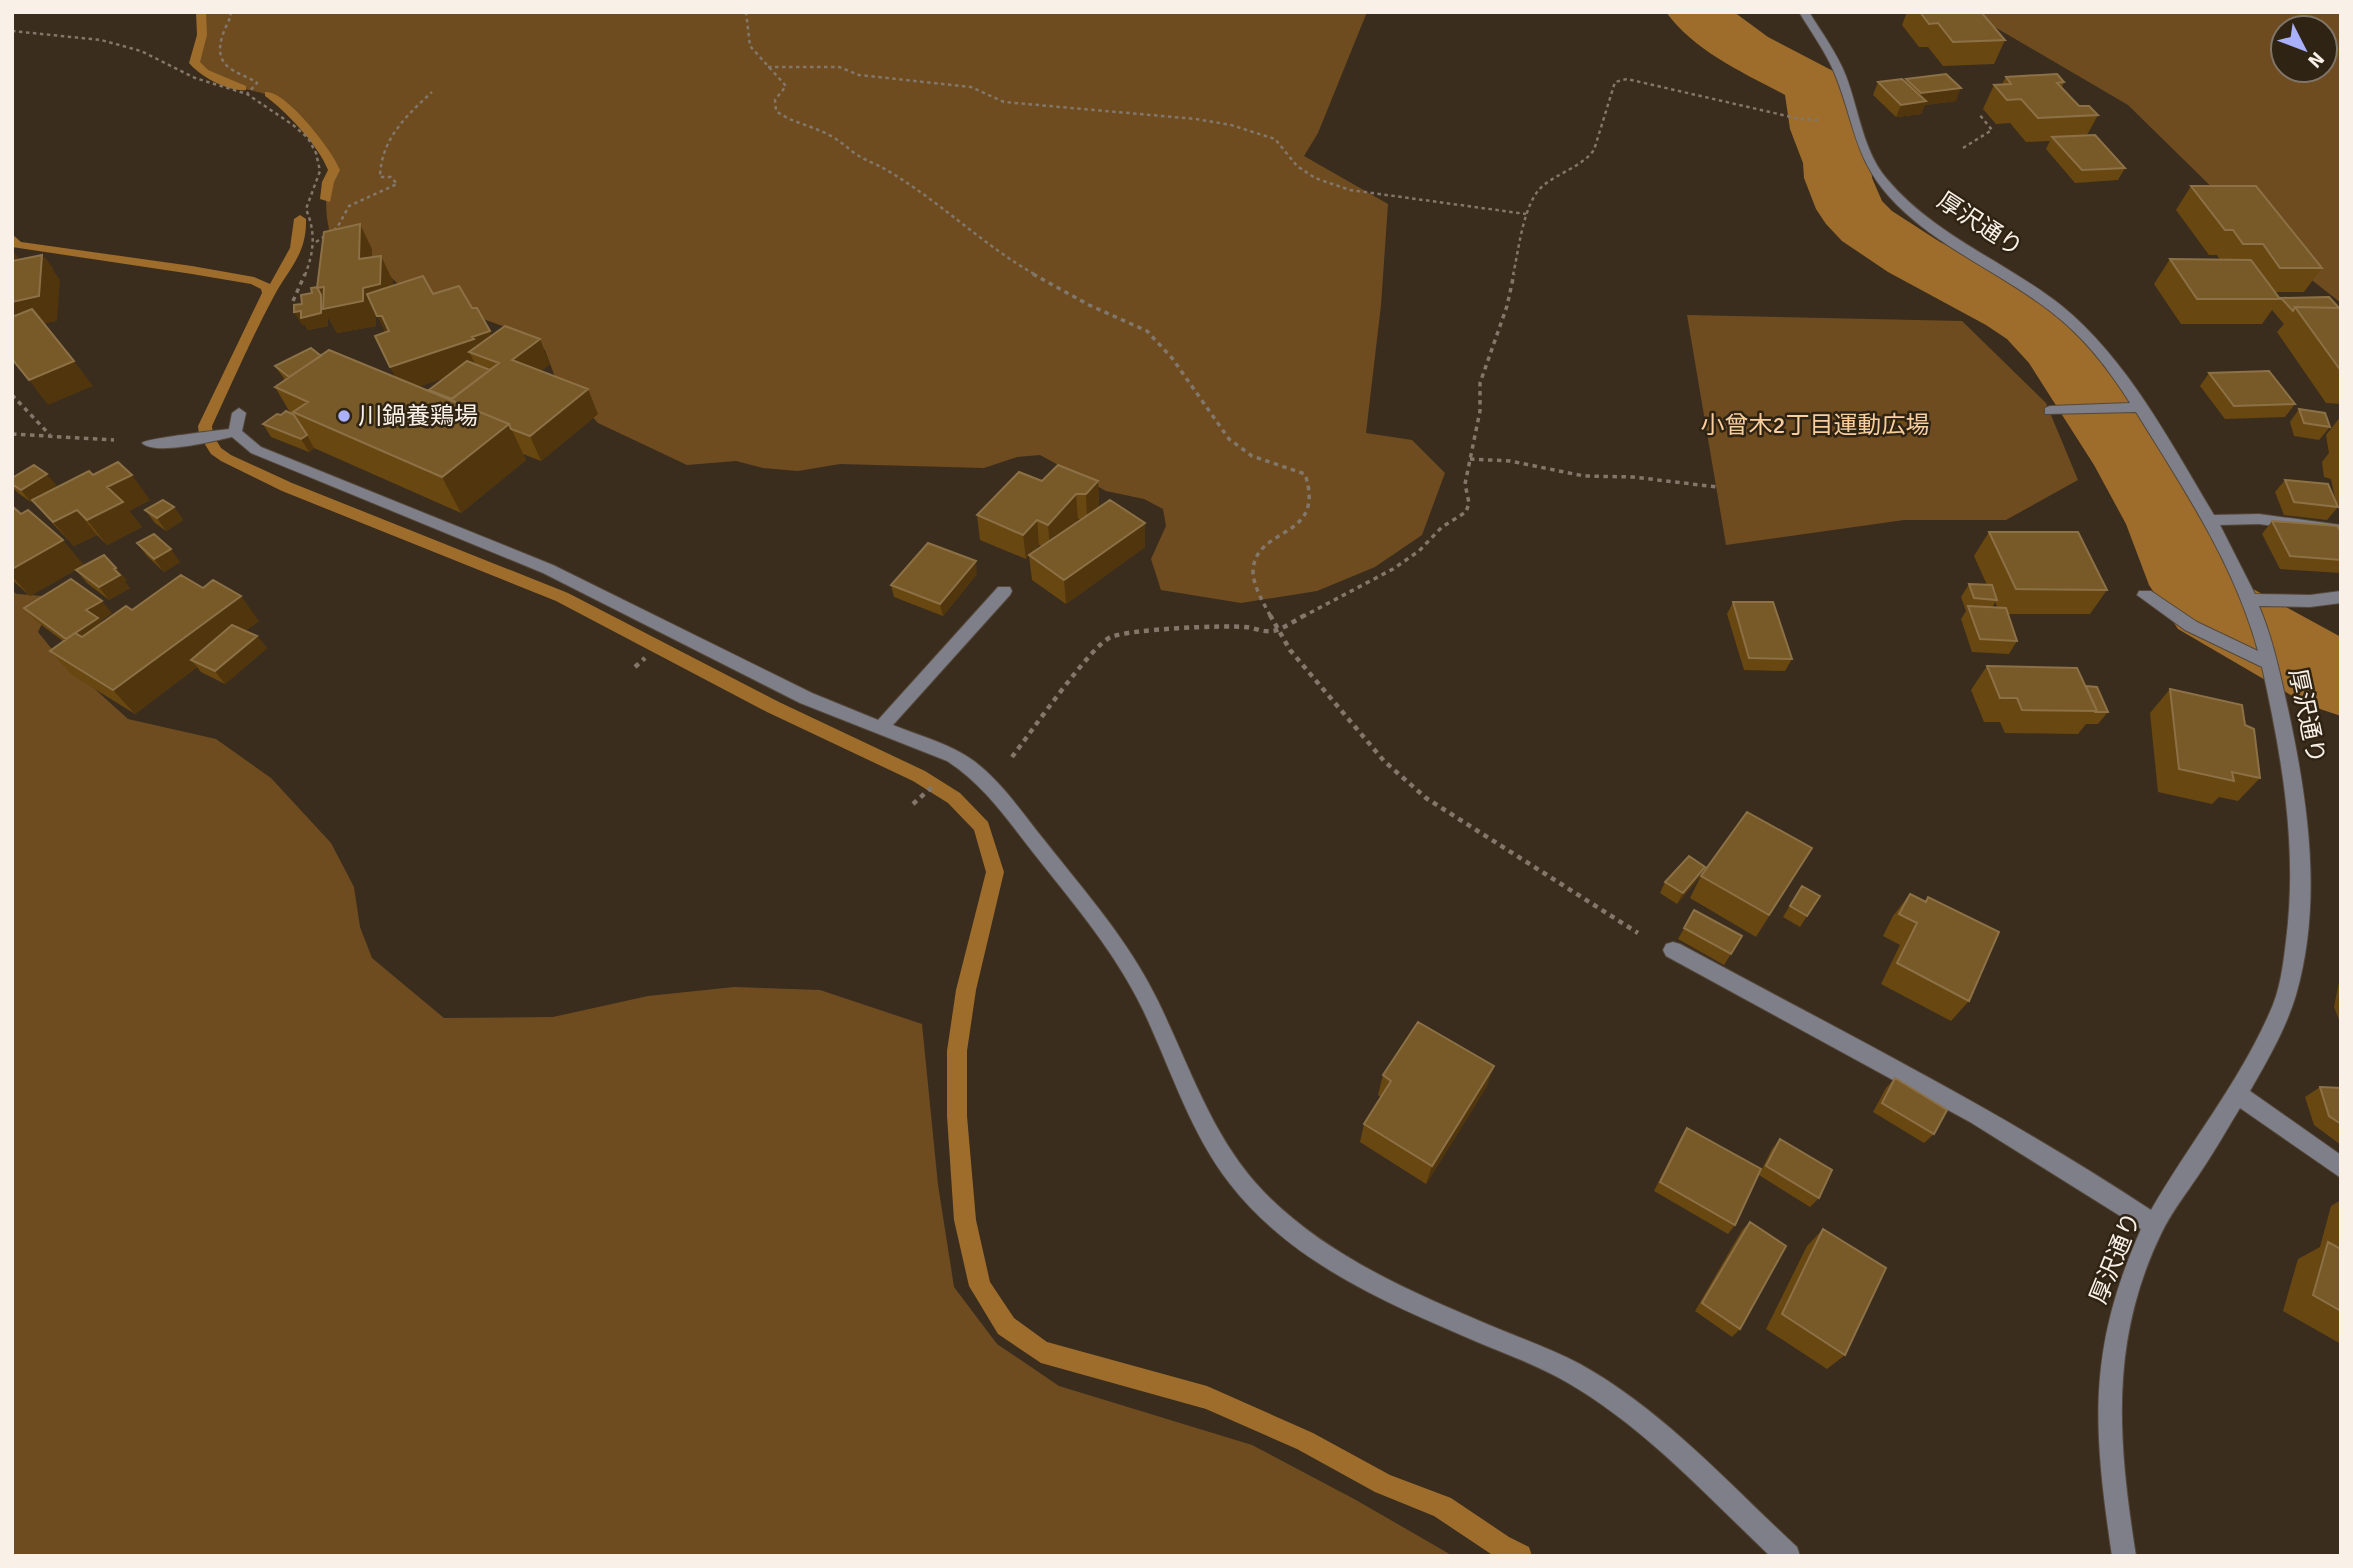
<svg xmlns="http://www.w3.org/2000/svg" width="2353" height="1568" font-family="Signika,'Noto Sans JP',sans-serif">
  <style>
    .green { fill: #6f4c20; fill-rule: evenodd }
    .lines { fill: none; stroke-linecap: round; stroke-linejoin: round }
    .stream { fill: #9e6d2b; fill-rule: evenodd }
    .river { fill: #9e6d2b; fill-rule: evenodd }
    .minor-casing { stroke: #55483a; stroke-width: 2 }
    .path-far2 { stroke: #82776a; stroke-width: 2.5; stroke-dasharray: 3.5 3.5; stroke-linecap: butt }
    .path-far1 { stroke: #82776a; stroke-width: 3.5; stroke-dasharray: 4.5 4.5; stroke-linecap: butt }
    .path { stroke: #82776a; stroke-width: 4.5; stroke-dasharray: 5 5; stroke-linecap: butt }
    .minor { fill: #7e7f89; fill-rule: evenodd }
    .wall { fill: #694711; fill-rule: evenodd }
    .shaded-wall { fill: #50350d }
    .building { fill: #785928; stroke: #8c7146; stroke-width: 2 }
    .poi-dot { fill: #a9b0fc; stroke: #2f2314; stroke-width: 2.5 }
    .labels { text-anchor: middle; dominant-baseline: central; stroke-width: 5; stroke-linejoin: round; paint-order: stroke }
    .street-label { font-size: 24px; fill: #f9f1e7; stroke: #2f2314 }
    .poi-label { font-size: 24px; fill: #f9f1e7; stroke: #2f2314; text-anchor: start }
    .park-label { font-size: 24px; fill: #f8ce9d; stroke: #2f2314 }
  </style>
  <rect width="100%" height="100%" fill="#3a2d1e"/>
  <path class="green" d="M201,12H1367L1318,133L1304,156L1388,204L1381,305L1366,433L1412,440L1445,473L1422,535L1375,567L1317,591L1241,603L1161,590L1151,559L1166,526L1163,509L1144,499L1106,491L1040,455L1017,457L984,468L840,464L798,471L763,468L736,461L687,465L598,423L555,377L545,350L508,328L406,291L353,243L331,238C325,215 323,191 334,170L317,138L277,99C267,93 256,92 245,89C227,84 208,75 194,63L202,35Z
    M1969,12H2341V303L2285,259L2128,105ZM2283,28H2325V70H2283Z
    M1687,315L1962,321L2046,403L2078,480L2006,520H1904L1726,545Z
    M12,591L17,594L55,597L38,632L56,654L128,719L216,739L271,778L331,843L354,887L360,927L372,958L444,1018L553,1017L648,996L734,987L820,990L922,1024L938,1185L954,1287L997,1344L1059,1386L1252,1445L1356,1500L1453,1556H12Z"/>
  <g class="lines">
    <path class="stream" d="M196,12H206L207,35L200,62L208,70L246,86V90C228,92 200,76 189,63L197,35Z
      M265,92C285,89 333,151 340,170L334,182L330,202L320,199L322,182L328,170C319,146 286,111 265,96Z
      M300,215L306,219C307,255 288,269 273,298C251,339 232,383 212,426L213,435L221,448L231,455L292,483L568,593L779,702L925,771L960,793L988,822L1004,872L976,990L967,1051V1116L976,1220L990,1282L1014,1318L1047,1342L1207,1386L1313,1433L1390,1475L1451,1498L1509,1537L1529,1547L1532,1556H1494L1434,1516L1375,1492L1297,1449L1206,1409L1041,1363L998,1334L969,1286L954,1220L947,1116V1051L956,990L986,872L974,830L948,803L913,781L767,712L556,601L282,491L221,461L211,454L199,435L198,426L262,293L261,289L251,284L192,274L12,247V234L21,242L192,266L254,277L270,284L290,248L294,219Z"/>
    <path class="river" d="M1666,12H1734L1768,37L1837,73L1847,86L1856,129L1871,163L1872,178L1882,201L1892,211L1940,242L2040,293L2061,307L2085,331L2175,462L2212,524L2233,571L2242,583L2341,637V716L2308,705L2178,629L2149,585L2126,524L2094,465L2029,363L2007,339L1986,325L1888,272L1842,241L1826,224L1816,209L1804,178L1803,163L1790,129L1785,95C1744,73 1694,51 1666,12Z"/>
    <g class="minor-casing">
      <path id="minor" d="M1799,12H1809C1822,33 1837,53 1846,76C1859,110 1863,151 1887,179C1935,236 2005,261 2062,306C2127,359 2171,443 2214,515L2259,514L2341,525V535L2259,524L2220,525L2255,594L2310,595L2341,591V603L2310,607L2259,606C2273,639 2280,674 2288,709C2308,801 2323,902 2296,995C2286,1029 2267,1061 2250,1091L2341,1155V1178L2240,1108C2226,1131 2213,1154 2198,1176C2185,1195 2171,1213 2161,1234C2109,1342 2118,1441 2136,1556H2112C2093,1428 2087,1350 2141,1229L1970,1122L1666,956L1663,950L1666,944L1673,942L1680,944C1839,1030 2000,1110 2151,1210C2189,1144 2238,1084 2269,1014C2280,991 2283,966 2286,941C2298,847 2282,758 2262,667L2185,630L2137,595L2139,591H2151L2197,622L2258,651C2234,563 2183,488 2136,412L2045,414V408L2050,406L2130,403C2108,368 2083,336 2050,311C2001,273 1941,249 1897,205C1853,161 1856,125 1834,72C1825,51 1811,32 1799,12Z
        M239,408L246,413L242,431L261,447L553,565L812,693L878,720L998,587H1010L1012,591L1010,595L893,725C920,736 951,744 974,761C1003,783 1023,814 1045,841C1086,893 1129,941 1158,1001C1190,1067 1213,1140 1265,1193C1329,1258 1416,1294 1499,1329C1526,1340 1554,1350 1580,1364C1663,1410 1728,1483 1797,1547L1800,1556H1770C1706,1495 1645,1428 1568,1383C1541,1367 1511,1356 1482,1344C1391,1305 1293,1265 1230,1184C1190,1133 1171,1069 1143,1010C1116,954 1077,908 1039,860C1010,824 986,786 947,761L800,703L543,573L251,453L232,437C214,441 155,456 142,443C147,438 214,431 229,429L232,413Z"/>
    </g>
    <path class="path-far2" d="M230,12L231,16C223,32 211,56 231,69C240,75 249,77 257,83L247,94
      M746,12L750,46L786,86L775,100L776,111C792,123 811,125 829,135C840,140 849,150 859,156C867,161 876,164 883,168C938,199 982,245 1036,275
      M12,31L101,40L141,51L195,78L247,94L293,125L308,138L316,153L320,171L306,209C316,233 314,252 305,275
      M768,67H839L859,75L971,87L1004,102L1196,119L1231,125L1275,139L1297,166L1315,178L1350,190L1526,214
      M1963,148L1992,130L1979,114
      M316,242L337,228L349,206L397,184L391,177H380C381,139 406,116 432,92
      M1513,275C1519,250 1523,200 1545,184C1561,172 1582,166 1594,150L1615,82L1627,79L1800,119L1819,120"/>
    <path class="path-far1" d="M1033,274L1089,305L1147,331L1172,358L1229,439L1252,456L1305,474C1327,541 1255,525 1253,571C1253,586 1264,604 1271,617
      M293,301L305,274
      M12,395L50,435
      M12,434L114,440
      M1470,459L1510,461L1584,476L1633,477L1717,487
      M1302,617L1393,569L1419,551L1442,527L1466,512L1469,503L1465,484L1480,411V383L1507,306L1514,274"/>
    <path class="path" d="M1270,615L1290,650L1384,761L1426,798L1638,933
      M635,667L645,658
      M1012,757C1029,735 1092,644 1111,637C1130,629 1223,625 1245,627C1257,628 1265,634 1277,630C1286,627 1296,620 1305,615
      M913,804L932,787"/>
    <use href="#minor" class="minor"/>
  </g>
  <path class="wall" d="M1907,12H1981L2005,40L1994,64L1943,66L1928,47H1919L1902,25Z
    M2006,77L2064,82L2062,87L2079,106L2098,115L2087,135L2125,168L2118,180L2075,183L2046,149L2050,141L2026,142L2010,123L1996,124L1983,109L1994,85L2002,84Z
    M1906,79L1956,101L1925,105L1921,114L1896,117L1873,95L1878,82H1905Z
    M2191,186L2322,268L2304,292H2275L2280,299L2262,324H2181L2154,284L2170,259L2220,260L2217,255H2209L2176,210Z
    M372,249V257L393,281V286L433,294L472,308L491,336L550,364L541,371L598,414L541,461L523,454L526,460L461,513L314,448L309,452L271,437L263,424L281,415L291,414L275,387L285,380L275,366L321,356L395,377L386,332L376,313V326L337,333L328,317V326L308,330L305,325H302V304L317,287ZM446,377L429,391L418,387Z
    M2281,298L2341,308V404L2326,403L2277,332L2284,324L2272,310Z
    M2209,373L2295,404L2285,417L2225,419L2200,386Z
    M2299,409L2330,427L2319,440L2294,436L2290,422Z
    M2341,416V508L2338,507L2327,520L2284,515L2275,492L2285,480L2336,503L2331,479L2324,477L2322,462L2329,453L2326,435Z
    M93,475L150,500L129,511L142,527L107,545L97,535L74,546L53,524L33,501L31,502L18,493L12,487V478L58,487Z
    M1042,481H1098L1099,506L1097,508L1145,547L1066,604L1032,580L1029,556L1026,559L980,540L977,515ZM1078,519H1082L1070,527ZM1039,545L1042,546L1032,553Z
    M12,506L84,565L30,596L12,580Z
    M174,507L183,520L166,531L155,523L145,510Z
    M2272,521L2341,532V573L2280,569L2262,534Z
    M1989,532L2107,590L2090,614H2008L2017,641L2009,654L1972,652L1961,619L1966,611L1961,597L1969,584L1987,585L1974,556ZM1995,602L1998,608H1992Z
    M137,543L180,562L164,572L147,556Z
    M76,570L127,580L124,581L130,588L109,600L87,583Z
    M977,574L943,616L894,597L891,585Z
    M1733,602L1792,659L1785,671L1744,670L1727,614Z
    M24,608L112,613L100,621L102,623L132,610L259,621L245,631L257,636L267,648L225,684L201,672L197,667L135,714L72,675L50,651L63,641L36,621Z
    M1987,666L2086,686L2108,712L2098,724H2086L2078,734L2005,733L2000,722H1984L1971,690Z
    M2170,689L2245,725L2260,778L2238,801L2219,797L2212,804L2158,792L2150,713Z
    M1812,848L1756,937L1690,898L1701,876Z
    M1699,878L1677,904L1660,893L1665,882Z
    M1802,886L1820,896L1800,927L1783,917Z
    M1910,894L1925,901L1928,897L1969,1001L1951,1021L1881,984L1900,945L1883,936L1893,916Z
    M1694,910L1742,936L1724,965L1678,939Z
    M2341,980V1025L2334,1007L2339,982Z
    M1383,1075L1487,1086L1426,1184L1360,1142L1364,1124L1381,1097L1378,1095Z
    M1895,1078L1934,1134L1924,1143L1873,1112L1886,1088Z
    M2320,1087L2341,1088V1145L2314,1125L2305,1097Z
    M1687,1128L1735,1225L1728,1234L1654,1191L1681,1137Z
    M1780,1139L1819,1198L1810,1207L1759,1175L1772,1149Z
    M2341,1200V1344L2283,1311L2298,1259L2320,1247L2331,1206Z
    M1750,1222L1740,1329L1732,1337L1695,1311L1742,1230Z
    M1823,1229L1845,1355L1827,1369L1766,1329L1807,1246Z"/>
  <path class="shaded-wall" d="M1961,88L1956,101L1925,105L1921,114L1896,117L1901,105L1917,103L1921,93Z
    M360,224L372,249V284L359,259Z
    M12,249L27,269L42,255L44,258V256L53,268V270L60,280L57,321L12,331Z
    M381,256L393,281V309L376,313V326L337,333L328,317V326L308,330L305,325H302L294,312L317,288L324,287L363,288Z
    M377,316H382L394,341H390Z
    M490,331L501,356L469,352L477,367L403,392L390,367Z
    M540,339L550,364L523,385L512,360Z
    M74,361L93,386L48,405L29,380Z
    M588,389L598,414L541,461L530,436Z
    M509,424L526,460L461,513L442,477Z
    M307,435L314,448L309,452L301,439Z
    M47,474L58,487L31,502L21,490Z
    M132,475L150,500L129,511L142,527L107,545L87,520L107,487Z
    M1098,481L1099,506L1087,519L1086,494Z
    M1076,494L1078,519L1050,549L1048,525Z
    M174,507L183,520L166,531L157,518Z
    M77,510L97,535L74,546L53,522Z
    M1037,520L1039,545L1026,559L1023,535Z
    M1145,523V547L1066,604L1064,580Z
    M63,540L84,565L30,596L12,576V569Z
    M171,549L180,562L164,572L154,559Z
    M976,561L977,574L943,616L940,604Z
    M116,568L127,580L124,581L130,588L109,600L99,587L114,569Z
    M241,596L259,621L200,664L191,660L197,667L135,714L113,690Z
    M102,601L112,613L100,621L109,631L77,651L66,639L86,610Z
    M257,636L267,648L225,684L215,671Z
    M1705,867L1699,878L1677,904L1683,893Z
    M1494,1066L1487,1086L1426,1184L1432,1166Z"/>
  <path class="building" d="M1920,12H1981L2005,40L1953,42L1938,23L1929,24Z
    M1946,74L1961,88L1921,93L1906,79Z
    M2057,74L2064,82L2057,83L2079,106H2089L2098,115L2038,118L2021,99L2007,100L1994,85L2011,84L2006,77Z
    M1902,79L1926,101L1901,105L1878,82Z
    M2095,135L2125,168L2082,170L2052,137Z
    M2191,186H2256L2322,268H2280L2263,244H2243L2233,230H2225Z
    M360,224L359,259L381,256L380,284L363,288V301L323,309L324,287L317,288L324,232Z
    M42,255L39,296L12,302V261Z
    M2170,259L2251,260L2280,299H2197Z
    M423,276L433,294L459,286L472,308H477L490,331L472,337L474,339L390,367L375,336L389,331L382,316H377L367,294Z
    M317,287L321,295V313L301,318V311L294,312V305L302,304L301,295L312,293L311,288Z
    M2329,297L2339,308L2295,307L2293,311L2281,298Z
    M2295,307L2341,308V371Z
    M32,309L74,361L29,380L12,359V317Z
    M505,326L540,339L512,360L588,389L530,436L511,429L509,424L450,400L499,363L469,352Z
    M311,348L321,356L289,377L275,366Z
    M329,350L509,424L442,477L293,412L308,402L275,387Z
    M467,361L490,370L452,399L429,390Z
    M2269,371L2295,404L2234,406L2209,373Z
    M2299,409L2325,413L2330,427L2304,423Z
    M286,411L294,415L307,435L301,439L263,424L277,414L281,415Z
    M118,462L132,475L107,487L123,502L87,520L77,510L53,522L32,500L89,471L93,475Z
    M34,465L47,474L21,490L12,484V478Z
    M1058,465L1098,481L1086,494H1076L1048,525L1037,520L1023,535L977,515L1019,472L1042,481Z
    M2285,480L2328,484L2338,507L2294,502Z
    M163,500L174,507L157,518L145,510Z
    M1110,500L1145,523L1064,580L1029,555Z
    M12,506L21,514L28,510L63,540L12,569Z
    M2272,521L2337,526L2341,532V560L2290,556Z
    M1989,532H2078L2107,590L2016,589Z
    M154,534L171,549L154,559L137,543Z
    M928,543L976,561L940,604L891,585Z
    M104,555L116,568L114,569L120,575L99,587L76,570Z
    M181,575L203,588L213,580L241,596L113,690L50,651L75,633L82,637L126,606L132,610Z
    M71,579L102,601L86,610L98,618L66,639L24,608Z
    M1969,584L1992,585L1997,600L1974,598Z
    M1733,602H1773L1792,659L1749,658Z
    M1968,606L2006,608L2017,641L1980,639Z
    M232,625L257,636L215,671L191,660Z
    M1987,666L2077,668L2097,711L2022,710L2017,698H2000Z
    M2086,686L2097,687L2108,712H2096L2097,711Z
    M2170,689L2242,705L2245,725L2254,729L2260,778L2232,772L2234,781L2179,769Z
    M1747,812L1812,848L1769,915L1701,876Z
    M1689,856L1705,867L1683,893L1665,882Z
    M1802,886L1820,896L1807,916L1790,906Z
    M1910,894L1926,902L1928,897L1999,932L1969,1001L1897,963L1917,923L1899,914Z
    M1694,910L1742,936L1731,954L1684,928Z
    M1418,1022L1494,1066L1432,1166L1364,1124L1391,1081L1383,1075Z
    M1895,1078L1947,1110L1934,1134L1882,1103Z
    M2320,1087L2341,1088V1124L2329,1116Z
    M1687,1128L1761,1169L1735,1225L1660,1182Z
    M1780,1139L1832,1170L1819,1198L1766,1166Z
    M1750,1222L1786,1246L1740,1329L1702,1303Z
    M1823,1229L1886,1268L1845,1355L1782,1314Z
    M2328,1242L2341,1249V1311L2313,1295Z"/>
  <circle class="poi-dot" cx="344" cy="416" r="7"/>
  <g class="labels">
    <g class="street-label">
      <text transform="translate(1980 224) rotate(33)">厚沢通り</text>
      <text transform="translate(2307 716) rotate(78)">厚沢通り</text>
      <text transform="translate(2115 1258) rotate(-68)">厚沢通り</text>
    </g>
    <g class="poi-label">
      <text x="358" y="416">川鍋養鶏場</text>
    </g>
    <g class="park-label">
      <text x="1815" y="425">小曾木2丁目運動広場</text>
    </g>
  </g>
  <rect width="2353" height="1568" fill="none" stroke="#f9f1e7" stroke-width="28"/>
  <g transform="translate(2304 49) rotate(132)"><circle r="33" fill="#2f2314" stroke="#807568" stroke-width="2"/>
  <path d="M0-5L12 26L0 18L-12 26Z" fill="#a9b0fc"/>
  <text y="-10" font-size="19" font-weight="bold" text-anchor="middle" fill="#f9f1e7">N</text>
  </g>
</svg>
